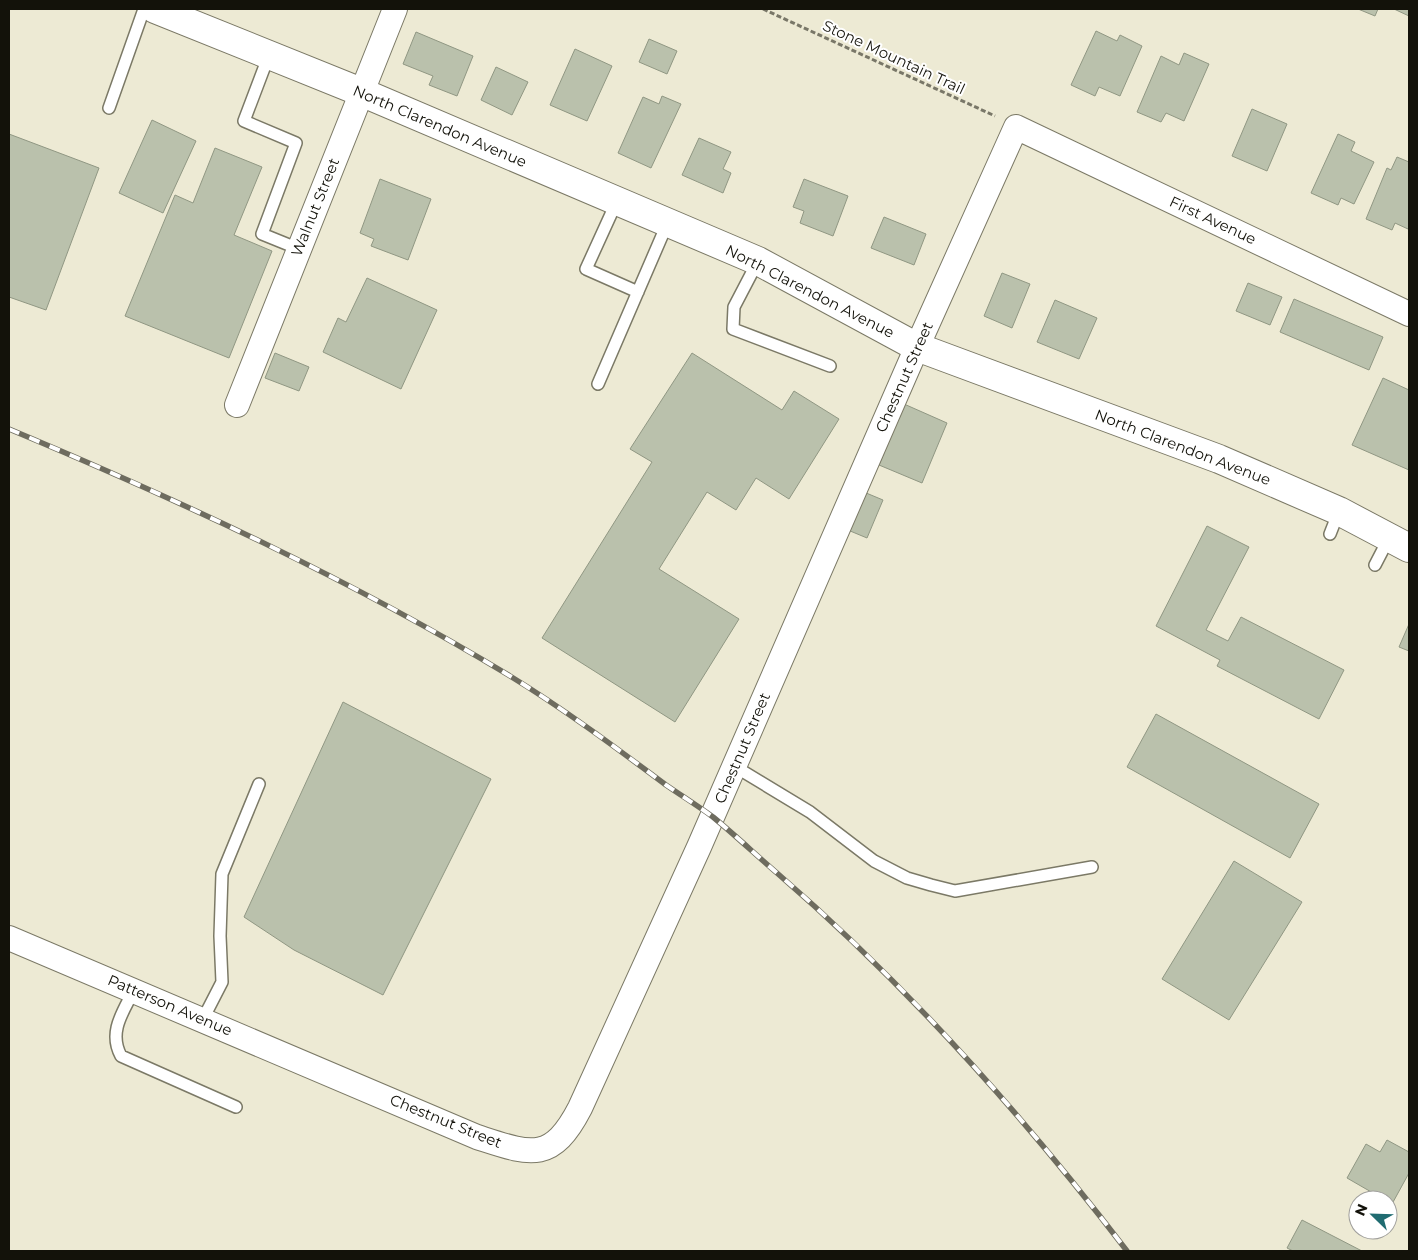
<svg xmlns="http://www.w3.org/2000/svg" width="1418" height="1260" font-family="Montserrat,sans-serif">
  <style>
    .building { fill: #bac1ac; stroke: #909783 }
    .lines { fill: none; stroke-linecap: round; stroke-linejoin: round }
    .service-casing { stroke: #7b7966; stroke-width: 14 }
    .minor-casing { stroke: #7b7966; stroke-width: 26 }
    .tertiary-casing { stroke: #7b7966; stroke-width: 30 }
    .path { stroke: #797768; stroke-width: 3; stroke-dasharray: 5 2.5; stroke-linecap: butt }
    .service { stroke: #fff; stroke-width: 11 }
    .minor { stroke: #fff; stroke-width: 24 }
    .tertiary { stroke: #fff; stroke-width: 28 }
    .rail-casing { stroke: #6e6c5f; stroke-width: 5.5 }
    .rail { stroke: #fff; stroke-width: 4; stroke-dasharray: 11; stroke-linecap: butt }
    .labels { text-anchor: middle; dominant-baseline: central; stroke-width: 4; stroke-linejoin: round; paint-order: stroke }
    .street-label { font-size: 15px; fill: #13120a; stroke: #fff }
  </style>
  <rect width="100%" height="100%" fill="#edead4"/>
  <path class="building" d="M1358,9H1378L1375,16Z
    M1394,9H1409V16Z
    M1096,31L1117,41L1120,35L1142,46L1120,96L1099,87L1095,96L1071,85Z
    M416,32L473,56L457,96L429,85L433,76L403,64Z
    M649,39L677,51L667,74L639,62Z
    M575,49L612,66L587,121L550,105Z
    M1184,53L1209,64L1184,121L1166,113L1161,122L1137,112L1161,56L1179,65Z
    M496,67L528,82L512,115L481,100Z
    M662,96L681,104L651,168L618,153L643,97L659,104Z
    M1252,109L1287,124L1267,171L1232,156Z
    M152,120L196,141L163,213L119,193Z
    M9,134L99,168L46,310L9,297Z
    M1338,134L1355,142L1351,151L1374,162L1354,204L1341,198L1338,205L1311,193Z
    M699,138L731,152L723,169L731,173L723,193L682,175Z
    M215,148L262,167L234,235L272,251L229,358L125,316L175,195L193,203Z
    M1397,157L1409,162V227L1408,229L1395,223L1392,230L1366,219L1387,168L1391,170Z
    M380,179L431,199L408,260L371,246L374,239L360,233Z
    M804,179L848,196L833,236L800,223L804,211L793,207Z
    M884,217L926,234L914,265L871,248Z
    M1002,273L1030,284L1012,328L984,316Z
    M367,278L437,310L401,389L323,352L338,318L346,322Z
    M1248,283L1282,297L1270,325L1236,311Z
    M1294,299L1383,337L1369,370L1280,332Z
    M1055,300L1097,318L1079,359L1037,342Z
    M275,353L309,367L299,391L265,378Z
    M692,353L782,410L794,391L839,419L789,499L756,478L736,510L707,492L659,569L739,619L675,722L542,638L652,462L630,449Z
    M1383,378L1409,390V470L1352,445Z
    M904,404L947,423L922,483L879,465Z
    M859,490L883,500L867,538L843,528Z
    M1207,526L1249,547L1206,630L1228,641L1241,617L1344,670L1319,719L1217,666L1220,660L1156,626Z
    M1409,624V651L1399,647Z
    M343,702L491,779L383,995L294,950L244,917Z
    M1156,714L1319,804L1290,858L1127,767Z
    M1234,861L1302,902L1229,1020L1162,979Z
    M1387,1140L1409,1152V1173L1392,1204L1347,1178L1366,1144L1380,1152Z
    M1302,1220L1362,1251H1293L1287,1248Z"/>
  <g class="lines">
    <g class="service-casing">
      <path id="service" d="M269,55L244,121L296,143L262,234L299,249
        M109,108L144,9
        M617,201L586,269L638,292
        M758,261L734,307L733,329L830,366
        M598,384L668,222
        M1330,534L1339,511
        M1375,565L1389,538
        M734,766L810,812L874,861L907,878L931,885L955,891L1092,867
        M134,990C123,1012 108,1032 121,1056L236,1107
        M203,1019L222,982L220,936L222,874L259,784"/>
    </g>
    <g class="minor-casing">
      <path id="minor" d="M237,405L395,9
        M9,938L477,1137C530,1154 551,1164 580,1108L699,847L917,347L1016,127L1409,314"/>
    </g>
    <g class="tertiary-casing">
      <path id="tertiary" d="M155,9L361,92L758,261L917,347L1219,459L1339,511L1409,548"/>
    </g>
    <path class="path" d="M763,9L995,116"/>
    <use href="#service" class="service"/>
    <use href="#minor" class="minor"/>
    <use href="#tertiary" class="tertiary"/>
    <g class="rail-casing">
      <path id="rail" d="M9,429C181,501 350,579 510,676C564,709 615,747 666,785C682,796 698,806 713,817C735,835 756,855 777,873C908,986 1022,1114 1127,1251"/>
    </g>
    <use href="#rail" class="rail"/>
  </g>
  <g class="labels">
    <g class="street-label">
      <text transform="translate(894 57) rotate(25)">Stone Mountain Trail</text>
      <text transform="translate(440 126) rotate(23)">North Clarendon Avenue</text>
      <text transform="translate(315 207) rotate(-68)">Walnut Street</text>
      <text transform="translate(1213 220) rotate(25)">First Avenue</text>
      <text transform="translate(810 291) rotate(27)">North Clarendon Avenue</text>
      <text transform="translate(904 377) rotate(-66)">Chestnut Street</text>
      <text transform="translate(1183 447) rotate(21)">North Clarendon Avenue</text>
      <text transform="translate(742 748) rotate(-67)">Chestnut Street</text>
      <text transform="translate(170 1005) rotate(23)">Patterson Avenue</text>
      <text transform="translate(446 1121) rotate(22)">Chestnut Street</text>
    </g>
  </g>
  <rect width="1418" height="1260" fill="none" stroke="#13120a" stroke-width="20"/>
  <g transform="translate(1373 1215) rotate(293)"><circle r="24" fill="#ffffff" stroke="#a1a09d"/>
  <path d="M0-4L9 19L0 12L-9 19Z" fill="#206c71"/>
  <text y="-8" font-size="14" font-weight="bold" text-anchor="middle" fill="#13120a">N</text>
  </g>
</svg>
